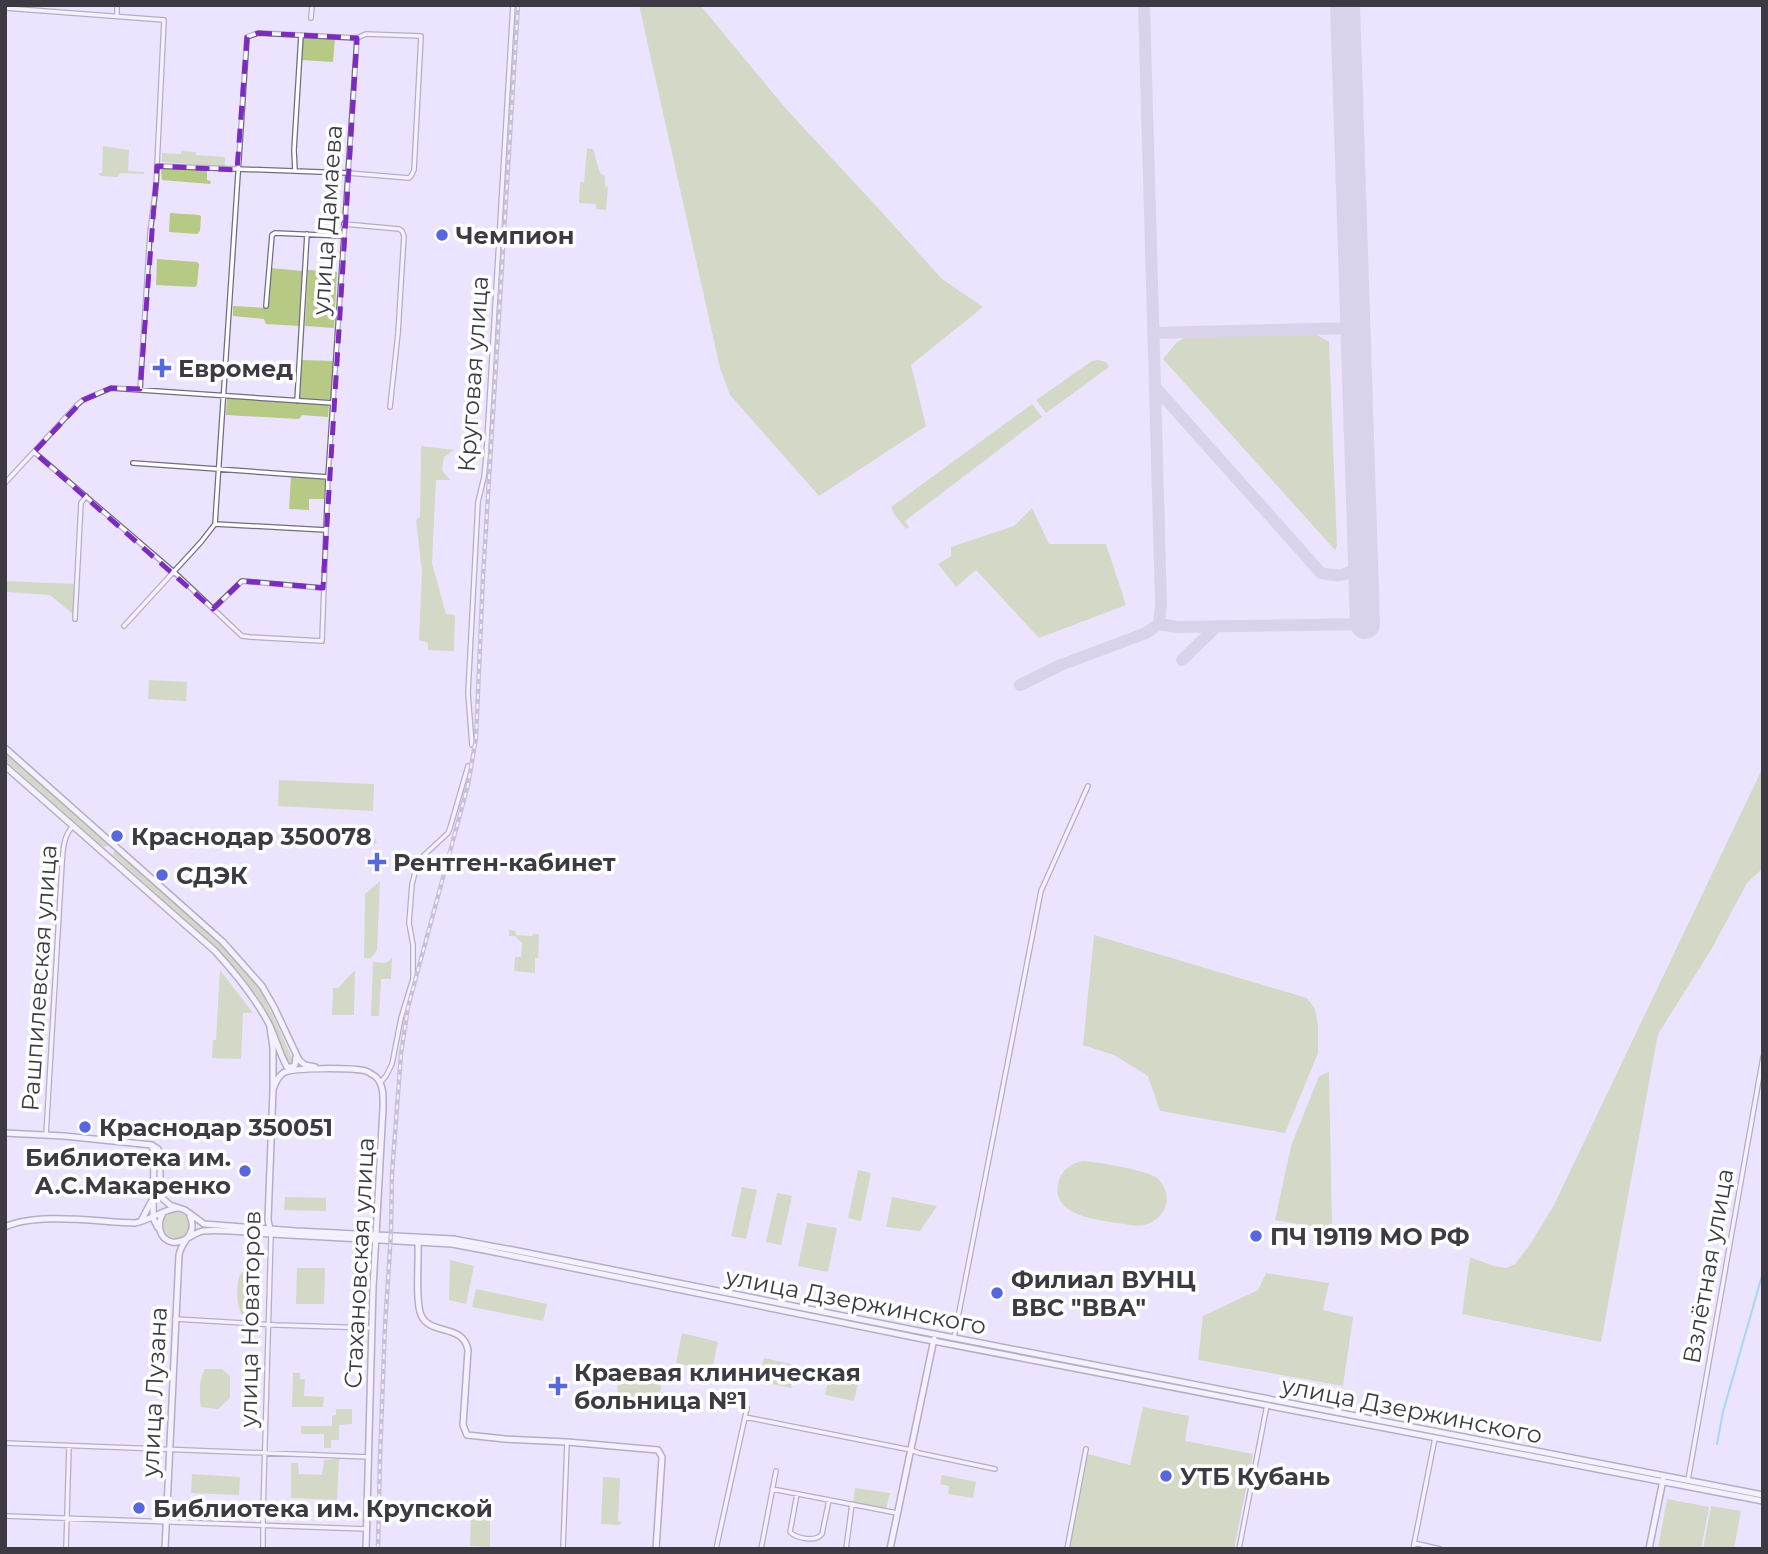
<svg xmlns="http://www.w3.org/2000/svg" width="1768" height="1554" font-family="Montserrat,sans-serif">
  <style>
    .green { fill: #b6c985 }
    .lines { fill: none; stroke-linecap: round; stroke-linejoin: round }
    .stream { stroke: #4ec8f1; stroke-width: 2 }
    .taxiway { stroke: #c4bdd4; stroke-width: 12 }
    .runway { stroke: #c4bdd4; stroke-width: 30 }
    .street-casing { stroke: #726b82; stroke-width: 6 }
    .secondary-casing { stroke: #726b82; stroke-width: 8 }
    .primary-casing { stroke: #726b82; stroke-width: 8 }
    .street { stroke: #fff; stroke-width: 3.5 }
    .secondary { stroke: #fff; stroke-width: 5 }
    .primary { stroke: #fff; stroke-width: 5 }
    .rail-casing { stroke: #9c96a9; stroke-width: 4.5 }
    .rail { stroke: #fff; stroke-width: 2; stroke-dasharray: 5; stroke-linecap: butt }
    .marked { fill: none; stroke: #7b2cbf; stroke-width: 5; stroke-dasharray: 14 9; stroke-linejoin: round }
    .poi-dot { fill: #5767de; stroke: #fff; stroke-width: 2.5 }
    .labels { text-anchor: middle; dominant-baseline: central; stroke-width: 7; stroke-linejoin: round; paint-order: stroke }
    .street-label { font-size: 24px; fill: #3d3a44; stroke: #fff }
    .poi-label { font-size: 24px; font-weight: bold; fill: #3d3a44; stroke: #fff; text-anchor: start }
  </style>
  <rect width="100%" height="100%" fill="#ece4fe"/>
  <path class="green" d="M639,5H700L787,110L879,209L942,279L983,307L911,365L926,426L819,496L730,395L720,368Z
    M303,37L335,39L333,62L302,60Z
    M103,146L129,150L128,171L144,172V174L120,173L118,177L100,176L99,173H102Z
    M587,148L593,149L600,173L605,176V186L608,187L606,210L596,209V204L579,203L580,182H584Z
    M181,151L196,152V155L225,157V166L162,162V153L181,154Z
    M163,168L207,171V180L211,181L210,184L162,180L161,171Z
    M170,213L199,215L201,216L200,231L197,234L169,232Z
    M157,259L197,262L199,264L197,285L195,287L156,285Z
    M270,268L303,271L299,326L266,324L264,319L233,316V306L267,308Z
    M308,270L337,272L334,328L305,326Z
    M1314,333L1329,342L1337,546L1335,550L1163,359L1176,343L1185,337Z
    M302,360L334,361L332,400L300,398Z
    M1098,360L1106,362L1109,367L1046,413L1036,400L1092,361Z
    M227,397L329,404L328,417L302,415L299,419L226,415Z
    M1032,404L1042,417L905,521L909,527L906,529L894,514L891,507Z
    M421,446L454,450L444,457L442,470L450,480H436L432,563L446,614L455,615L454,651L428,650V643L419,640L422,572L416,520L420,517Z
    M291,476L325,478L324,499H309V510L289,509Z
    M1032,508L1049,544H1106L1126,605L1039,638L976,570L956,587L938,564L951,556V547L1014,526Z
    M5,581L75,584L74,615L50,595L7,592L5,590Z
    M149,680L187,682L186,701L148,699Z
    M5,752L108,843V846L103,847L5,760Z
    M1763,767V868L1747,883L1711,950L1658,1034L1601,1342L1462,1314L1470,1258L1455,1252L1494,1266L1506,1268L1515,1264L1529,1246L1554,1205Z
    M279,780L374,784L373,811L278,806Z
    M299,831L372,833L377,843L371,845L298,843Z
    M114,851H117L221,944L251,977L263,995L277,1024L294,1063L290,1066L288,1064C279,1042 271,1020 259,999C247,981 232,964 217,948L113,855Z
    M380,881L377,950L371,958H364L365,894Z
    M509,930L515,931L516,935L532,936L533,934H539L538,958H535V973L514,971L515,957H521L522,943L515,936H509Z
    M1094,935L1307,998L1315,1009L1318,1025V1053L1285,1133L1160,1111L1148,1076L1114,1055L1083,1045Z
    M392,958L391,979H381L379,1016H371L373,962L386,963Z
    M220,970L253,1013H243L241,1059L212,1058L213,1040H216Z
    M355,970L354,1015H332L333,988H338Z
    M1329,1072L1332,1226L1328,1229L1275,1220L1291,1146L1319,1076Z
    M1083,1161C1098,1162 1146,1170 1157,1178C1179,1198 1161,1231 1129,1225C1105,1220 1047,1219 1059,1180C1063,1169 1072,1163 1083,1161Z
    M858,1170L871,1173L861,1221L848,1218Z
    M742,1187L757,1190L746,1239L731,1236Z
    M777,1193L792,1196L781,1245L766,1242Z
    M285,1197L326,1198V1211L284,1210Z
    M892,1197L937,1206L920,1231L886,1227Z
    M163 1225a13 13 0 1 1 26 0a13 13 0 1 1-26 0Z
    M807,1223L837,1228L828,1272L798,1266Z
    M450,1260L474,1266L466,1304L449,1300Z
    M297,1268H325L324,1304H296Z
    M247,1270L257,1273C262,1280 260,1287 260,1295C260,1309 258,1322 241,1314C237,1306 236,1286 239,1278C241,1272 242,1272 247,1270Z
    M1266,1273L1329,1283L1323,1310L1353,1317L1343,1386L1198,1360L1203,1316L1258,1290Z
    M476,1289L547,1304L543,1321L472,1307Z
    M682,1333L718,1342L712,1370L676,1363Z
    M764,1358L795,1365L791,1388L759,1381Z
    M205,1369H222L230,1376V1398L218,1409L201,1407C199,1396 199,1378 205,1369Z
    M830,1372L859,1378L854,1401L825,1395Z
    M293,1373H300V1379H305L304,1396L324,1397L323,1407H292Z
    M618,1381L661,1384L660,1398L617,1396Z
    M1143,1407L1189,1416L1185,1441L1253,1454L1234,1549H1069L1088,1454L1130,1465Z
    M336,1409H352V1424L339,1425V1440H331V1448H324V1434H301V1426H332V1416L336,1415Z
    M339,1459L337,1500L291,1498V1463H298L299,1474L322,1475L324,1460Z
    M192,1474L240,1477L239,1495L191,1493Z
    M942,1475L976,1482L973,1498L948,1494L949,1486L940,1484Z
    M603,1477L620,1478L618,1521L622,1522L619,1525L601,1524Z
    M855,1488L890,1493L886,1509L853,1503Z
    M1667,1499L1709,1507L1701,1549H1658Z
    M1711,1506L1741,1511L1734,1549H1703Z
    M471,1516H490V1547L470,1546Z"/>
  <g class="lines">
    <path class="stream" d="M1717,1444L1723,1412L1763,1272"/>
    <path class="taxiway" d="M1144,5L1155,387L1321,573C1341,578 1346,575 1363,564
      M1153,333L1355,328
      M1159,624L1178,627L1365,624
      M1182,660L1217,626
      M1020,685L1061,665L1146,633L1159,624L1161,604L1155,387"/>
    <path class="runway" d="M1345,5L1365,624"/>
    <g class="street-casing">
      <path id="street" d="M5,8L164,20L156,186L150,233L140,390
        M117,16V5
        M311,18L312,5
        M295,171L294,150L301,35
        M344,224L399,229L402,231L404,236L398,333L390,407
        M266,306L272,235L275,233L344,236
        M297,401L307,234
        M34,452L174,572L242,636L250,637L322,641L328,477L357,38
        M133,463L328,477
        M5,483L78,404L83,400L111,388L333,403
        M215,524L326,530
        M213,609L242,581L322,588
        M75,619L81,503L86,496
        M124,626L201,542L215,524L247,37L258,33L357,38L366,34L421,36L414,170L411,176L409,178L348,173L157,166
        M472,745L468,693L478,502L484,477L486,457L513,5
        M380,1083L386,1076L392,1064L401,1018L413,979V945L409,923L412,884L416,869L421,858L448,833L450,828L468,766
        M46,1135L62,864C63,851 63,836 73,826
        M175,1319L276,1325L372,1328
        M954,1338L1041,891L1088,786
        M745,1417L911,1450L919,1453L995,1469
        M5,1443L369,1457
        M1688,1480L1763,1057
        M772,1489L897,1513
        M797,1494L790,1532C797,1539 816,1542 822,1534L829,1500
        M5,1516L367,1529
        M1414,1543L1440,1549
        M66,1549L69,1446
        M263,1549V1513L271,1234
        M563,1549L567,1442
        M716,1549L747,1408
        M761,1549L776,1471
        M846,1549L852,1504
        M1067,1549L1086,1449
        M1239,1549L1267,1405
        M1413,1549L1435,1438"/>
    </g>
    <g class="secondary-casing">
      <path id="secondary" d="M5,1133L64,1136L152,1145L158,1149L160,1153V1188L163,1199L170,1205L185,1210L204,1224L296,1231L376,1235L373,1287L366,1549
        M152,1145L154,1154L153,1218L158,1228
        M162,1215C157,1225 159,1239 172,1242C184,1244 192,1233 203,1231C222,1229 251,1233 271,1234
        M141,1221L151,1202
        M5,1227C38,1212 98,1222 135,1223C150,1220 163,1210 177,1208
        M418,1242C419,1260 415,1301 421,1315C430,1336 463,1323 468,1350L463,1425L467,1435L505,1439L567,1442L658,1450L662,1457L656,1549
        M165,1549L179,1255C182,1238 198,1235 190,1216
        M890,1549L934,1339
        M1649,1549L1663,1480"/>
    </g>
    <g class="primary-casing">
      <path id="primary" d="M5,748L223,942L262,986L274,1007L299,1060L305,1065L315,1067
        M5,766L215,951C236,974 256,998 270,1026C276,1040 280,1054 287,1067H292L295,1065L296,1057
        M270,1027L273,1048V1090L268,1220L271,1234L452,1244L484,1250L923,1339L1763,1501
        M274,1087C276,1081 278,1077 283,1073C293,1067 354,1068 366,1071C369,1072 373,1075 376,1077C384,1085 383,1097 383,1108L376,1235L453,1239L513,1250C929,1335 1346,1413 1763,1495"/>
    </g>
    <use href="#street" class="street"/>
    <use href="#secondary" class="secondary"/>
    <use href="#primary" class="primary"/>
    <g class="rail-casing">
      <path id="rail" d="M378,1549L380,1457L385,1326L391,1233L392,1174L401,1054L408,1007L468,785L476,738L483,577L518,5"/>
    </g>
    <use href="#rail" class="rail"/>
  </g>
  <path d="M0 0H1768V1554H0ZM258,33L357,38L323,588L242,581L213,609L34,452L83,400L111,388L140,389L157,166L237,170L247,37Z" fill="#ece4fe" fill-opacity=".55" fill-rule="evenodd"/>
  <path class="marked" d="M258,33L357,38L323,588L242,581L213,609L34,452L83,400L111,388L140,389L157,166L237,170L247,37Z"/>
  <g class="poi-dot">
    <circle cx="442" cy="235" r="7"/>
    <path d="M158.5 357.5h7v7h7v7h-7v7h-7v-7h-7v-7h7z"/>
    <circle cx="117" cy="836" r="7"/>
    <path d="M373.5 851.5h7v7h7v7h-7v7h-7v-7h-7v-7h7z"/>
    <circle cx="162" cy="875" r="7"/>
    <circle cx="85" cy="1127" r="7"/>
    <circle cx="245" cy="1171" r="7"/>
    <circle cx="1256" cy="1236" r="7"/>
    <circle cx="997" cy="1293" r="7"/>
    <path d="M554.5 1375.5h7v7h7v7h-7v7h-7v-7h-7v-7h7z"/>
    <circle cx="1166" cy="1476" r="7"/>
    <circle cx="139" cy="1508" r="7"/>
  </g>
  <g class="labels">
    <g class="street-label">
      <text transform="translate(327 220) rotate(-86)">улица Дамаева</text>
      <text transform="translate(473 374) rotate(-86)">Круговая улица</text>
      <text transform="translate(39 978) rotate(-86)">Рашпилевская улица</text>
      <text transform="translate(359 1263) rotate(-87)">Стахановская улица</text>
      <text transform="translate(1708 1266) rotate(-80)">Взлётная улица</text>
      <text transform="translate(856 1301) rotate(11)">улица Дзержинского</text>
      <text transform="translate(250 1319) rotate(-89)">улица Новаторов</text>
      <text transform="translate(154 1392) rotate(-87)">улица Лузана</text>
      <text transform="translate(1412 1410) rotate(11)">улица Дзержинского</text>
    </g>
    <g class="poi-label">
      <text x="456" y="235">Чемпион</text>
      <text x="178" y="368">Евромед</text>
      <text x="131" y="836">Краснодар 350078</text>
      <text x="393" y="862">Рентген-кабинет</text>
      <text x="176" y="875">СДЭК</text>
      <text x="99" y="1127">Краснодар 350051</text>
      <text x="231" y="1157" text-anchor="end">Библиотека им.<tspan x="231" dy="28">А.С.Макаренко</tspan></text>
      <text x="1270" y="1236">ПЧ 19119 МО РФ</text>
      <text x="1011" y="1279">Филиал ВУНЦ<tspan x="1011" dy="28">ВВС "ВВА"</tspan></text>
      <text x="574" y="1372">Краевая клиническая<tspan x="574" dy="28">больница №1</tspan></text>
      <text x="1180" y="1476">УТБ Кубань</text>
      <text x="153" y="1508">Библиотека им. Крупской</text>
    </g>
  </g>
  <rect width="1768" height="1554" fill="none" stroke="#3d3a44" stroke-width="14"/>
</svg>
